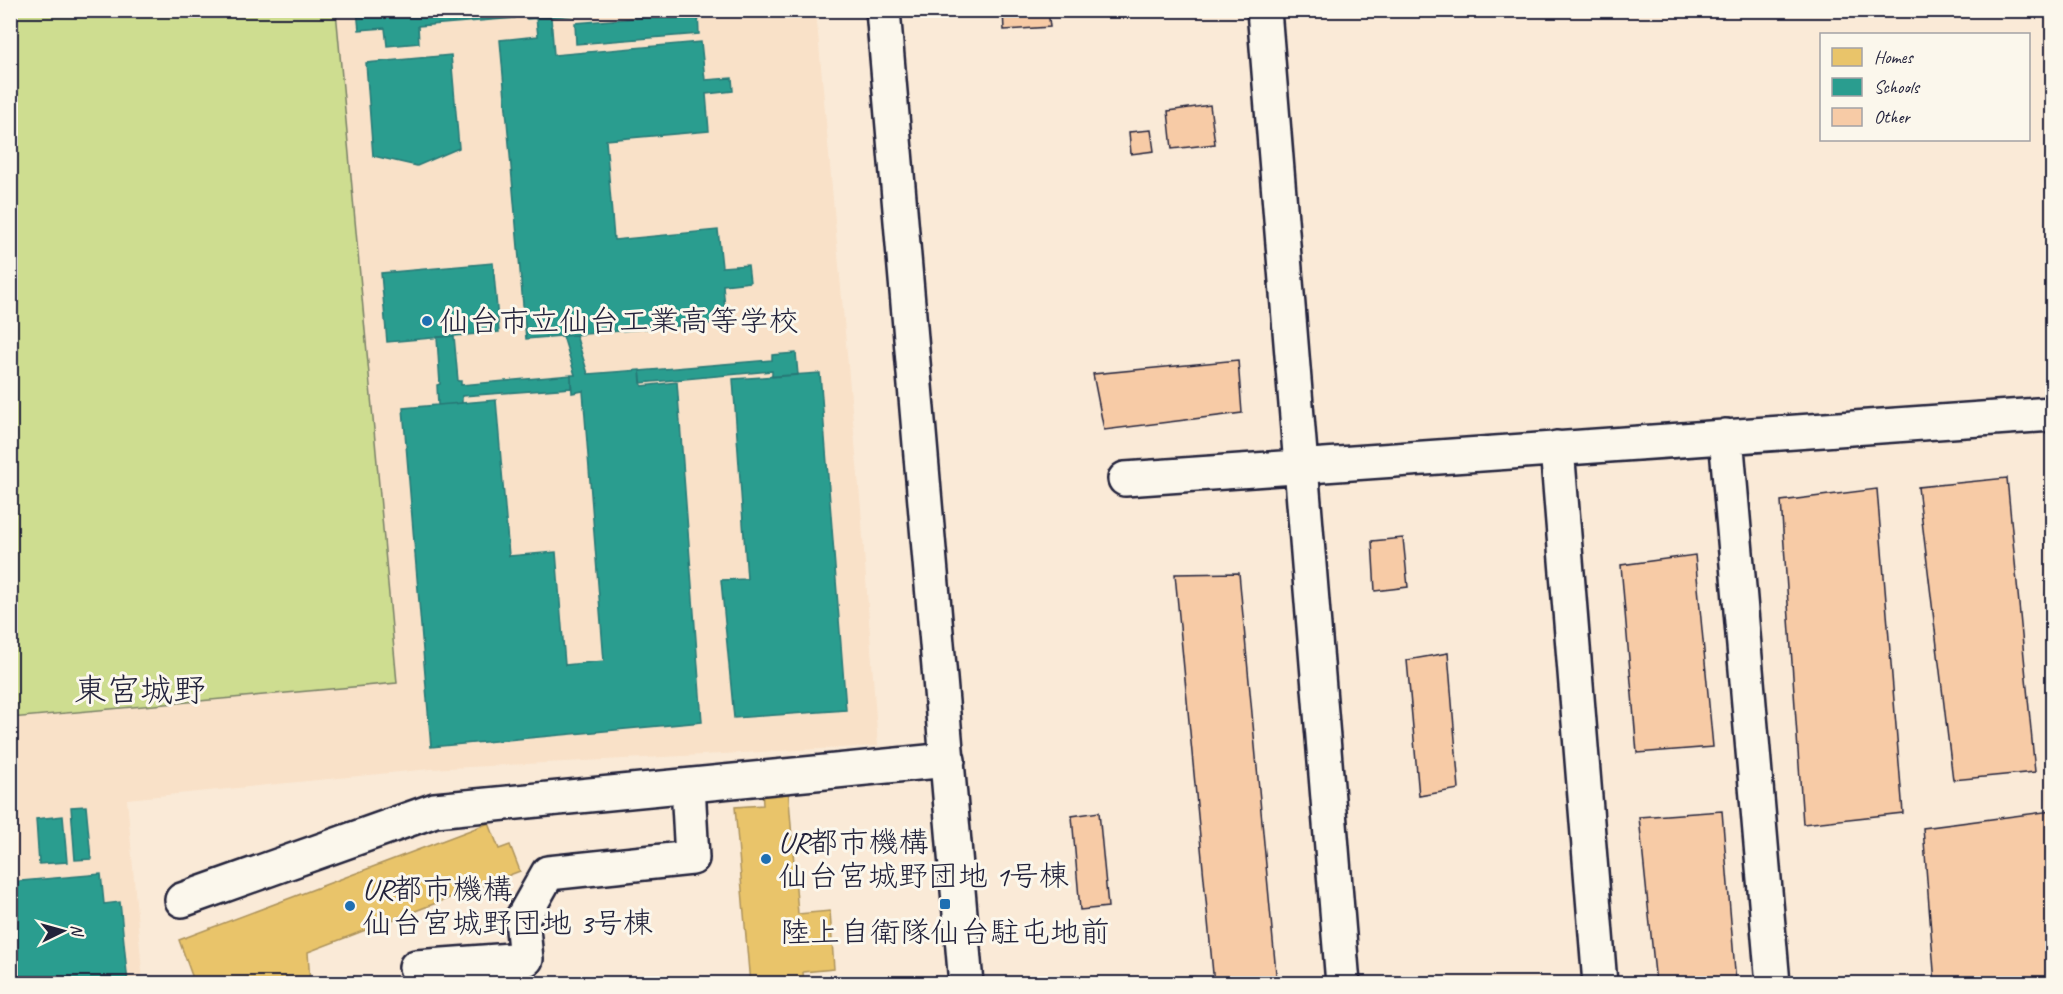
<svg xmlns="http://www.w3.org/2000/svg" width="2063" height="994" font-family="Caveat,'Klee One',sans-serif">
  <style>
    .built { fill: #f9e1c8 }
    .green { fill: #cedd90; stroke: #788066; stroke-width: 1.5 }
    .homes { fill: #e9c46a; stroke: #ad935c; stroke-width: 1.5 }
    .schools { fill: #2a9d8f; stroke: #287876; stroke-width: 1.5 }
    .building { fill: #f7cba6; stroke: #22223b; stroke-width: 1.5 }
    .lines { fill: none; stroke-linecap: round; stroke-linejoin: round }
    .minor-casing { stroke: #22223b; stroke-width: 38 }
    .minor { stroke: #fbf7ec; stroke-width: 33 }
    .poi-dot { fill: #1f6fb2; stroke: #fbf7ec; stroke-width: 2 }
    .labels { text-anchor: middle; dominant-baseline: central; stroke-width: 6; stroke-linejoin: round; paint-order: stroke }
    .poi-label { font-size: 30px; fill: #22223b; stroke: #fbf7ec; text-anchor: start }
    .quarter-label { font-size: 33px; fill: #22223b; stroke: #fbf7ec }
  </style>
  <rect width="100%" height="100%" fill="#faead7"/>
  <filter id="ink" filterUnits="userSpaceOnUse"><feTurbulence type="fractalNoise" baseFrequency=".0167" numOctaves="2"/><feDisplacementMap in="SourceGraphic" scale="12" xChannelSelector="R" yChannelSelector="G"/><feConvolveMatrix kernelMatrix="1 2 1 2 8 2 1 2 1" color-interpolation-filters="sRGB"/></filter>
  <g filter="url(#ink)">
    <path class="built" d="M10,11H816L861,509L878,746L430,769L127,799L143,983H11Z"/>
    <path class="green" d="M11,10L336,11L397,683L11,718Z"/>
    <path class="homes" d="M788,787L798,914L830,911L834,969L803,972L804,984H750L735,807L763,805L762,790Z
      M489,823L499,849L510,845L520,871L308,952L310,984H195L179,940Z"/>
    <path class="schools" d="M357,10H514L515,18L418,26L419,43L387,46L385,28L359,30Z
      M526,10H636L527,19Z
      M698,13L699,34L576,44L575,23Z
      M536,18H551L554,55L701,42L705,80L732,78L733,91L706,94L709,131L606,140L614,240L718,230L722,267L748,265L750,282L723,285L726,322L526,339L500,40L538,36Z
      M451,55L459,148L417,166L373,156L366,63Z
      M493,263L499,332L387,342L381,273Z
      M576,335L588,374L640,370L642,386L677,382L702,722L431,747L403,408L496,400L509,556L556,552L565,665L604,661L583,391L572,393L571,375H575L563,336Z
      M454,336L458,381H461V385L571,375V388L462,396V403L438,405L437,385L440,384L437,337Z
      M796,353L798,375L772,377V371L641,383L640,371L772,360V355Z
      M820,373L846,710L734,718L721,580L747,579L733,379Z
      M86,806L91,859L75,860L71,807Z
      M63,816L67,862L39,864L36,819Z
      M101,874L104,904L120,902L128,984H10V882Z"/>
    <path class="building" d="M1003,10H1048L1050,27L1004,30Z
      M1210,105L1215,144L1172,149L1168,111Z
      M1151,130L1154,151L1131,154L1129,132Z
      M1238,360L1242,413L1104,430L1093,374Z
      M2007,478L2035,772L1953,780L1918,487Z
      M1877,489L1903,813L1803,824L1781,501Z
      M1403,538L1408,587L1375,591L1372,541Z
      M1695,555L1713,747L1637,753L1621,565Z
      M1239,573L1277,984H1214L1175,574Z
      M1448,653L1459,789L1419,796L1407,660Z
      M1722,811L1736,984H1656L1639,817Z
      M2052,811V984H1935L1923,828Z
      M1099,812L1108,907L1080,910L1072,816Z"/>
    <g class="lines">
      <g class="minor-casing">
        <path id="minor" d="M883,10L966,984
          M1264,10L1343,984
          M1726,436L1773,984
          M1557,448L1600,984
          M1125,479L2052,414
          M182,900L435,810L948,760
          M416,967L526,959L522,919L548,873L692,858L688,786"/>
      </g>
      <use href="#minor" class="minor"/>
    </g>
  </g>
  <g class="poi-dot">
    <circle cx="427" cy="321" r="6"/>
    <circle cx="766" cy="859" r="6"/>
    <rect x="939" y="898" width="12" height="12" rx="3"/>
    <circle cx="350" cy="906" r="6"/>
  </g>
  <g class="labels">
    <g class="poi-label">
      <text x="439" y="321">仙台市立仙台工業高等学校</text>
      <text x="778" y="842">UR都市機構<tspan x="778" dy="34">仙台宮城野団地 1号棟</tspan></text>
      <text x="362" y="889">UR都市機構<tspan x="362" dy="34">仙台宮城野団地 3号棟</tspan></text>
      <text x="945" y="932" text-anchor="middle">陸上自衛隊仙台駐屯地前</text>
    </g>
    <g class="quarter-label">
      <text x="140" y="690">東宮城野</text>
    </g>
  </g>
  <rect width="2063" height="994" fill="none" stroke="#fbf7ec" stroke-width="36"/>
  <rect x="18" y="18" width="2027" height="958" fill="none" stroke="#22223b" stroke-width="2" filter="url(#ink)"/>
  <rect x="1820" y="33" width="210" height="108" fill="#fbf7ec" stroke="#a4a2a5" stroke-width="1.5"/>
  <rect x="1832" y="48" width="30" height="18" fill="#e9c46a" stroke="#a4a2a5" stroke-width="1.5"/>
  <text x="1874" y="63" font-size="18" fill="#22223b">Homes</text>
  <rect x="1832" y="78" width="30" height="18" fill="#2a9d8f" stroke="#a4a2a5" stroke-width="1.5"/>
  <text x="1874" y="93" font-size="18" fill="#22223b">Schools</text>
  <rect x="1832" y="108" width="30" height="18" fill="#f7cba6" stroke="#a4a2a5" stroke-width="1.5"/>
  <text x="1874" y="123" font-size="18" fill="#22223b">Other</text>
  <g transform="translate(63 931) rotate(85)" stroke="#fbf7ec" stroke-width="4.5" paint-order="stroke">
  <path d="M0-4.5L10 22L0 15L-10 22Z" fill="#22223b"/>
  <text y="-9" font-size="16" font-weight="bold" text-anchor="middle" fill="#22223b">N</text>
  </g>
</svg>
